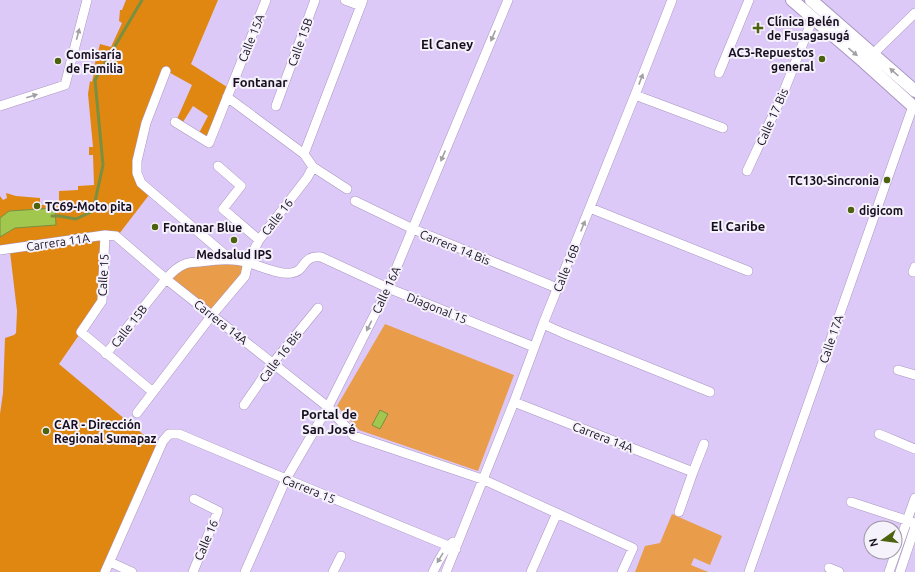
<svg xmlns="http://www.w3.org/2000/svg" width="915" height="572" font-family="Ubuntu,sans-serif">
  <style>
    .green { fill: #e99c4a }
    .forest { fill: #df8711 }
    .water { fill: #a1c74e; stroke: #789040 }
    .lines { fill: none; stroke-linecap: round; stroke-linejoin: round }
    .stream { stroke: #789040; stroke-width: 3 }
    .minor-casing { stroke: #a996c1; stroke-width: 10 }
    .secondary-casing { stroke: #a996c1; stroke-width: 14 }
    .minor { stroke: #fff; stroke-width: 9 }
    .secondary { stroke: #fff; stroke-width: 12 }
    .oneway { fill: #a29fa5 }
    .poi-dot { fill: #4c620f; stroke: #f6f2fc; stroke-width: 1.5 }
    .labels { text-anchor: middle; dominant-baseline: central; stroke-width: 4; stroke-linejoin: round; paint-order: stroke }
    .poi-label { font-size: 12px; font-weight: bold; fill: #170f1f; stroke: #f6f2fc; text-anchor: start }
    .street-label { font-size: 12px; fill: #170f1f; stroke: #f6f2fc }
    .neighbourhood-label { font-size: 13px; font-weight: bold; fill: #170f1f; stroke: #f6f2fc }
  </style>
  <rect width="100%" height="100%" fill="#ddc9f8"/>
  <path class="green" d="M227,262L245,264L243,275L212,312L169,279L188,266Z
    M385,324L514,375L478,471L359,430L337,406Z
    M672,514L722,536L710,565L694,558L691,565L708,572H635L645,546L660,543Z"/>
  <path class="forest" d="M126,0H218L191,64L227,87L208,138L199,133L208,116L193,106L183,122L177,119L192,85L163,69L133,160L149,195L119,234L106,231L0,246V196L3,200L7,198L6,193L16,196L40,198V205L59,204V191L78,190V186L94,185L93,155H89V147H93L88,94L90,81L92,82L95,68L94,67L100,44L111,47L122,23L119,21L120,10H122Z
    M101,239L99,299L79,335L59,364L157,446L101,572H0V414L3,393L5,338L14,335L16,333L17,311L10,252Z"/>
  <path class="water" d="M55,208L56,225L15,228L0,237V218L9,211Z
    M380,410L388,414L380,429L372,425Z"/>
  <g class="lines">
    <path class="stream" d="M52,216H59L76,219L93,211L103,165L95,80L142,0"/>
    <g class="minor-casing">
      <path id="minor" d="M345,0L361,6
        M873,54L915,13
        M166,71L146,123L137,161V173L141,183L230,259
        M719,73L749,0
        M635,95L723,128
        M227,97L304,154
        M0,106L65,85L87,0
        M276,106L315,0
        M175,122L209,143L266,0
        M218,166L241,186L223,209L259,240
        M313,167L347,189
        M747,171L782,96L813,18
        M355,201L413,229L557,288
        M590,208L748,271
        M105,235L102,301L81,332L153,392
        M0,250L105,235L116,236L166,279L328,407L354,436L482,479L633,548L622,572
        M913,272L915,267
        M543,324L563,333L710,392
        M106,354L166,279C172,272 177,267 185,264C190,262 195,262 200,262C217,260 233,258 249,263C261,266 279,275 291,273C306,272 301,255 321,257L388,288L534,347
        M898,370L915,375
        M514,402L693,472
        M244,405L273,363L318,308
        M137,413L212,315L245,276L248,262L259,240L307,178L313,167L304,154L363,0
        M879,434L915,449
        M851,502L915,523
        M679,512L693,472L704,444
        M110,562L132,572
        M829,568L839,572
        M105,572L163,441L169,434H179L286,479L456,549
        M193,572L218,511L194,499
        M245,572L286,479L328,407L388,288L508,0
        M333,572L341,556
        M433,572C438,561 444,549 453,542
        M446,572L514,402L543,324L635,95L672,0
        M531,572L557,513
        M749,572L913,106
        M889,572L915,498
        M900,572L915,527"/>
    </g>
    <g class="secondary-casing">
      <path id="secondary" d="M792,0L864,62L915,108
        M811,0L915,91"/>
    </g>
    <use href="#minor" class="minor"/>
    <use href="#secondary" class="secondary"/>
  </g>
  <defs><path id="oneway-solid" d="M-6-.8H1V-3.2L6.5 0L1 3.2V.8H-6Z"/></defs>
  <g class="oneway">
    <use href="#oneway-solid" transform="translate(78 34) rotate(-75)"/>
    <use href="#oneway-solid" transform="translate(493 36) rotate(113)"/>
    <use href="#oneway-solid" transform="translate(853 52) rotate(40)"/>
    <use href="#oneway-solid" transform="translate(894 72) rotate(-138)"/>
    <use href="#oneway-solid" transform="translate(641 79) rotate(-69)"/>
    <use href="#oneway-solid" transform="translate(32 96) rotate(-18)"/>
    <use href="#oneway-solid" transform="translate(443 156) rotate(113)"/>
    <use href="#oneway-solid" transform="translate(583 226) rotate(-68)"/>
    <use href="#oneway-solid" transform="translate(369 326) rotate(117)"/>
    <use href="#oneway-solid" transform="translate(440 558) rotate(121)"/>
  </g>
  <g class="poi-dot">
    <path d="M756 22h4v4h4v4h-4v4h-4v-4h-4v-4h4z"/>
    <circle cx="822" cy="59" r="4"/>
    <circle cx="58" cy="61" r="4"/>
    <circle cx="887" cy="180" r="4"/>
    <circle cx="37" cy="206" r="4"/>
    <circle cx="851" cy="210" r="4"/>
    <circle cx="155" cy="227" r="4"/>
    <circle cx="234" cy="240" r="4"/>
    <circle cx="46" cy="431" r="4"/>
  </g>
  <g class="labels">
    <g class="poi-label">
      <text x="767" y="21">Clínica Belén<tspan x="767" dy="14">de Fusagasugá</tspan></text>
      <text x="814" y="52" text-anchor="end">AC3-Repuestos<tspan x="814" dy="14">general</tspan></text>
      <text x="66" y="54">Comisaría<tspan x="66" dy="14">de Familia</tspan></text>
      <text x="879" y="180" text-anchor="end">TC130-Sincronia</text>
      <text x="45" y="206">TC69-Moto pita</text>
      <text x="859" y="210">digicom</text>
      <text x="163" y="227">Fontanar Blue</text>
      <text x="234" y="254" text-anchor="middle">Medsalud IPS</text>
      <text x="54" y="424">CAR - Dirección<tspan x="54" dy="14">Regional Sumapaz</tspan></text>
    </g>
    <g class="street-label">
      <text transform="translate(251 38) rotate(-68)">Calle 15A</text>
      <text transform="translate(300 42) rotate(-70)">Calle 15B</text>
      <text transform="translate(772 117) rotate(-66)">Calle 17 Bis</text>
      <text transform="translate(277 217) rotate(-52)">Calle 16</text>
      <text transform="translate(58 242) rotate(-8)">Carrera 11A</text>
      <text transform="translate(455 247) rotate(22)">Carrera 14 Bis</text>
      <text transform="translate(566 268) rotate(-68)">Calle 16B</text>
      <text transform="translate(103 275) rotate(-87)">Calle 15</text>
      <text transform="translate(386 290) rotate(-65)">Calle 16A</text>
      <text transform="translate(437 308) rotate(22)">Diagonal 15</text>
      <text transform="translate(221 322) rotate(38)">Carrera 14A</text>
      <text transform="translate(129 326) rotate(-52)">Calle 15B</text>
      <text transform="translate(831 339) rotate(-71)">Calle 17A</text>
      <text transform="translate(280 356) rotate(-53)">Calle 16 Bis</text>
      <text transform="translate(603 437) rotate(21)">Carrera 14A</text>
      <text transform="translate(309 489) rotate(22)">Carrera 15</text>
      <text transform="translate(206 540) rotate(-67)">Calle 16</text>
    </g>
    <g class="neighbourhood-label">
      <text x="447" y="44">El Caney</text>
      <text x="260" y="82">Fontanar</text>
      <text x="738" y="226">El Caribe</text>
      <text x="329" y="414">Portal de<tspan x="329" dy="15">San José</tspan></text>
    </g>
  </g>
  <g transform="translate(883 540) rotate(256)"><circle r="19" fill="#f6f2fc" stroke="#9d97a4"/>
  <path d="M0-3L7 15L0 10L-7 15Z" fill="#4c620f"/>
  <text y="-6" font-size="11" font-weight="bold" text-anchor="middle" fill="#170f1f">N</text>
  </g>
</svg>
